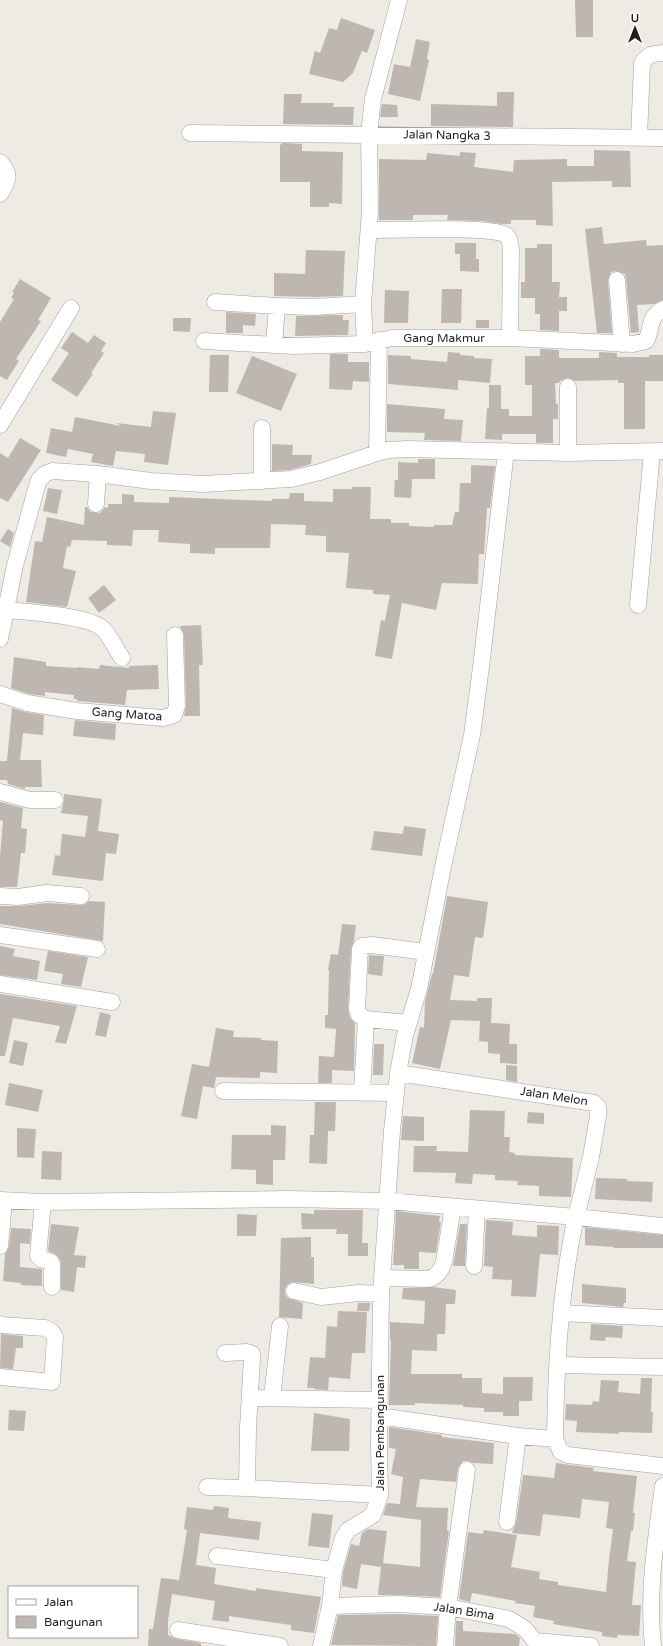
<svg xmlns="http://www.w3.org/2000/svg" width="663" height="1646" font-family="'Varela Round',sans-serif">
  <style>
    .building { fill: #beb6b1 }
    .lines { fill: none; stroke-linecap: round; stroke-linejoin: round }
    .minor-casing { stroke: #a1a1a1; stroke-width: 17 }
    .minor { stroke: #fff; stroke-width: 16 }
    .labels { text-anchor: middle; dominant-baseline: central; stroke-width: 3; stroke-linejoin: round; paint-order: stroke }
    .street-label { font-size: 12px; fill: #1d1d1d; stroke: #fff }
  </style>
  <rect width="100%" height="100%" fill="#eeeae4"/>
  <path class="building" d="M575,0H593V37H576Z
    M341,18L375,30L367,53L362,51L353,73L343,82L309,74L315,51L320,53L329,28L337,30Z
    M416,39L430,42L427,59L429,60L420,101L388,94L394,64L410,67Z
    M497,92H514L513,127L431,126V104L497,106Z
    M284,94H302L301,103H334L333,107H354L353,125L283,124Z
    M382,104L397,105L398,117H380Z
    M283,143L302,144V151L343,152L342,204L329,203V207H310V182H280V145Z
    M594,150L630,151L631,187H612V181L552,182L553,226L536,225V220H511V224H502L483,221L447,220L448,215H413V220H379V159L426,160L427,153L460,156V152L476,153L474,167L513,172L514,160L567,159V166H594Z
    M602,227L604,244L646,240L647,246L663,245V300L654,304L637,305L639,332L631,333L626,279L625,274L617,271L611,272L608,280L612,333H597L585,229Z
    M455,243H476V259H479V272L460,271V254H455Z
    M537,244H552V282H560L559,297H567V311H559V331L540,330V314H535V298H521V282H525V248H537Z
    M306,250L345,251L343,296L315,297L274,296V273L305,274Z
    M20,279L51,298L38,320L41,321L16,359L19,361L7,380L0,376V322L14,299L11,298L14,293L12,292Z
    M442,289H462L461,323H441Z
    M385,290L409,291L408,323H384Z
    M226,312L256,314L255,326L243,325V333H226Z
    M343,315V320H349L348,335L295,336L296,316Z
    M173,318H191L190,332L173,331Z
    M476,320H489V328H476Z
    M72,332L88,343L94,335L106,343L101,351L104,353L91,373L93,374L77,397L51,380L69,353L61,348Z
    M540,349L559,350V357L560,358H599V352L617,353V357H649V355H663V381H645V429H624V383H618V380L575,381L568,378L560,381L559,383H555L556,404H558V419H553V443H536V434H502V440L485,439L487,408H489V385H501V409H509V416H532V385H525V356H540Z
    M448,352L460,353V355L474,356V358L492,359L490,383L458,380V390L388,384V355L411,356V359L447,362Z
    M330,354H348V362H369V382L353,381L352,390L329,389Z
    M210,355H229L228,392H209Z
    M252,356L297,374L281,411L236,393Z
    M387,404L445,409L444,419L463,420L461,441L424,440L425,433L387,432Z
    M153,411L176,413L168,465L144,462L145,454L116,451L113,466L91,462L93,454L68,449L66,457L46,453L51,428L72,432L75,417L121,426L116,423L151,427Z
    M20,438L41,450L8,502L0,498V453L8,458Z
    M272,444L293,445L292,455H312L311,464L290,470L272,471Z
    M418,459H435V479H412L411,498L394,497L395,480H398V462L418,463Z
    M471,465L495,466L490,508H487L484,554H479L478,584L442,583L436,610L402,603L392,659L375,656L381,620L385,621L390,595L373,594V590L346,588L349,553L326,552V536L305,535L306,525L271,524L270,548H215V554L190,553V544L158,542L159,530H133L132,546L107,545V541L72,540L70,547L67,546L63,568L76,571L67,607L26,602L35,541L42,542L47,517L84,525L85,507H87L91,512L100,513L105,507L108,508V504H122V494L134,495V502L169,503V497L272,501V499H289L290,493H304V501L333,502V489H352V487H371L370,519H391V523H409V526L434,527V525H452L455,512H459L460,483H471Z
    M48,488L62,490L57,514L43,511Z
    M8,529L14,533L10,547L0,541Z
    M104,585L116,600L99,613L88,598Z
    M201,625L203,665H199L200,716H184L186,706L184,635L180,626Z
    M14,657L46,662V666L77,668V667L99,669L100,665L129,668V666L158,665L159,689L127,690L125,705L77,701V699H74V695L45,692V696L29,694L11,688Z
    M12,708L25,712L44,715L43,735L23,733L20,760H41L42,787H25V789L8,784L7,780H0V761H7Z
    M75,720L116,724L115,740L73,736Z
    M64,794L102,799L98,831L119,834L116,854L106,853L103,881L52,875L55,855L60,856L62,834L85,837L88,816L61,813L64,800Z
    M0,802L23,808L21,828L27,829L25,853H21L17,887H0V856L3,821L0,820Z
    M404,826L426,829L422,856L371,850L374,831L403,834Z
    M447,896L488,902L483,938L475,937L469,977L454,975L450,1000L477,1001V998H492L491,1023L510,1024L509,1044H517V1064L500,1063V1054L488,1053V1042L479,1041L480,1021L451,1020L440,1069L412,1063L420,1027L424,1028L425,1002L432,974H433Z
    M89,901L105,902L103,941L0,924V906H19L47,903L81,905L85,904Z
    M342,924L356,925L354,941L351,949L348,1009L350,1018L355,1023L354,1071L332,1070V1083H318L319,1056L334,1057L336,1029L325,1028V1015H328L329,970H328L331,954L338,955Z
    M0,946L15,949L13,956L40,961L37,980L0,975Z
    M48,951L88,957L81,987L61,984L63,974L44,971Z
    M369,955L384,956L382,976L368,974Z
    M0,994L77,1006L66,1044L55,1042L60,1026L13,1018L5,1056H0Z
    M100,1012L111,1015L106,1037L95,1035Z
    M216,1028L234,1031L233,1037L261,1038V1040L278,1041L277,1073L260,1072V1078L216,1077L214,1088L203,1086L197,1119L181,1116L192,1064L209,1067Z
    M14,1040L28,1043L23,1066L9,1063Z
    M374,1044H384L383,1075H373Z
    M506,1065L517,1066V1082L506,1080Z
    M9,1083L43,1090L38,1112L5,1105Z
    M315,1102H336L335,1131H328L327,1164L309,1163L310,1135H314Z
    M470,1110L505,1111L504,1137H510L509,1152L515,1153V1155L573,1158L571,1197L539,1196V1186L517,1185L518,1181L495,1180V1175L473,1174L472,1184L455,1183L456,1173L413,1172L414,1146H437L436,1151L468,1152Z
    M528,1112L544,1113V1124L527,1123Z
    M403,1116L424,1117V1141L401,1140Z
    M271,1125L286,1126L285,1160H273V1185L256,1184V1170L231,1169L232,1135H271Z
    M17,1128L36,1129L34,1158L17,1157Z
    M42,1151L62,1152L61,1180L41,1179Z
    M596,1178L627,1179V1181L653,1182L652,1202L595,1199Z
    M314,1210H363L362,1243H368V1256H348V1234H336L337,1229H302L301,1213L314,1214Z
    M396,1211L440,1216L439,1222H441L436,1253L419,1252V1269H404V1265H393Z
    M237,1214L257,1215L256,1236H237Z
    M486,1220L513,1222L512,1235L537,1237V1225L559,1226L558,1255L540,1254L536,1297L511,1296L512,1280L492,1279L493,1267L484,1266Z
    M51,1224L79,1227L74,1255L86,1256L85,1268L77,1267L74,1292L61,1290V1262L57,1255L48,1251Z
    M460,1224H467L465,1266H453Z
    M585,1227L663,1235V1248H613L614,1247L585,1245Z
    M11,1228L31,1229L30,1244L20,1243V1267L42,1269V1286L21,1285V1283L3,1281L5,1254L9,1247Z
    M311,1237V1257H314V1284L292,1282L287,1285L285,1289V1294L288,1298L303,1303L302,1319L279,1317L281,1238Z
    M582,1284L626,1288V1303H624L623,1307L582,1303Z
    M433,1287L456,1290L455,1304H446L445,1334H437V1351L412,1350L411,1374H462V1378H482V1393L503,1394V1377H533L532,1401H519V1416H503V1412H484V1408L463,1407V1405L415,1403V1405H389L391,1340H390V1322L424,1324L425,1301L402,1299L403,1288Z
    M358,1303H370L369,1311H357Z
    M338,1311L367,1312L365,1353H352L350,1379L329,1377L328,1390L314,1389V1388H307L310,1357L325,1358L327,1326L337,1327Z
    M591,1324L623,1326L622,1338L606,1337L605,1341L590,1340Z
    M1,1334L23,1336V1348H16L13,1369L0,1368Z
    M641,1378H652L651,1412H653L652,1433L619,1432V1434L576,1432L577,1421L565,1420L566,1404L592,1405L593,1401L599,1402L601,1380L619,1381L618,1392L640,1394Z
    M9,1410L26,1411L24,1431L8,1430Z
    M314,1413L350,1419L349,1451H311Z
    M389,1427L442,1435V1437L494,1443L493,1464L473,1463L468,1461H463L458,1468L456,1482L420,1479L416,1507L448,1508L447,1530L449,1531L440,1597L398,1595H378L381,1567L361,1564L357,1589L342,1586L343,1572L351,1544L359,1546L362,1533L368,1529L387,1531L383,1563L420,1567L421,1520L383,1515L387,1503L400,1504L403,1477L391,1474L396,1449L389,1448Z
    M556,1463L594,1468L593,1471L637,1476L633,1513H635L633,1531H631L627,1561L636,1562L632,1605H641L639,1636L618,1635L617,1638L602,1636V1632L553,1624L554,1621L533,1617L535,1606L515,1603L516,1601L472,1593L470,1602L459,1599L468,1532L483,1534L484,1530L517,1535L511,1567L540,1572L539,1579L558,1582V1585L606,1592L609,1560L613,1529L606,1528L609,1502L582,1499L580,1518L543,1514L540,1536L512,1533L516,1523L523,1475L554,1478Z
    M214,1506L229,1508L228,1518L261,1522L259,1540L200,1533L196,1565L216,1568L214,1584L256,1591V1588L321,1597L314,1633L291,1630V1625L229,1616V1622L212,1620L215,1601L172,1594L168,1621V1635L177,1639L201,1643V1646H148L149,1629H153L161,1578L179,1580L187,1530L184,1529L187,1507L213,1510Z
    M312,1513L333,1515L329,1548L308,1546Z
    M398,1614L438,1616L436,1646L331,1645L338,1615Z
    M456,1621H463V1631L515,1634L520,1638L519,1646H455Z"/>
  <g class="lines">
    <g class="minor-casing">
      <path id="minor" d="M190,133L663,138
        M639,138L642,63C648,54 653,54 663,53
        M0,162C12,175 8,181 0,194
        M370,230C391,230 493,226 506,235C510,238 510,244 511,249L510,338
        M617,280L622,344
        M215,302L277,306L315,307L363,304
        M204,341L294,346L365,344L392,338H510L633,344L646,341C653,328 647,318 663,309
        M365,344L363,304L370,211L369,134L373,99L399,0
        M274,345L277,306
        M568,387V453
        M0,425L71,308
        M377,453L379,340
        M262,481V428
        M96,504L98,474
        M638,605L652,452
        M6,610C27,612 88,615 103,629C110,636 116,649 122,658
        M0,639L15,565L37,486L39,480L45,474L52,471L98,474L151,481L203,484L291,479L320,472L377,453L388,450L407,449L568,453L663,451
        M0,694L27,703L77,711L163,718L174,715L177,706L175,635
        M0,792L30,800H55
        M0,896L18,897L47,893L81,896
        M0,935L97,949
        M0,984L112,1002
        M409,1023L366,1019L359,1015L357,1009L360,949L362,946L372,945L426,952
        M398,1073L594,1103L598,1107V1116L591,1157L576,1217L663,1226
        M223,1091L396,1093
        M362,1093L366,1019
        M0,1200L43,1202L288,1199L388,1201L576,1217C560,1289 556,1365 555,1439
        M43,1202L38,1256L41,1259L51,1262L52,1265V1287
        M0,1246L4,1201
        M474,1266L477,1209
        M382,1278L429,1279C438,1276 441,1270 444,1262L453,1207
        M294,1291L321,1297L359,1293L381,1294
        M561,1313L663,1318
        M0,1324L2,1325L45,1328L51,1331L55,1337L52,1382L0,1377
        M225,1353L247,1352L252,1354V1358L248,1428L247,1488
        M558,1365L663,1367
        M250,1398L380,1400
        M272,1398L280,1326
        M379,1416L518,1436L555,1439L561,1452L568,1455L663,1466
        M207,1487L247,1488L380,1495
        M507,1522L518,1436
        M217,1556L334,1570
        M330,1606L398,1604L448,1607L509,1619L525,1629L535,1641L591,1646
        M178,1630L280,1646
        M321,1646L330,1606L334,1570L343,1538L348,1530L373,1515L380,1495L379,1447L381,1294L392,1131L398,1073L405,1035L419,989L444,862L472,735L481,667L506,451
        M445,1646L448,1607L467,1470
        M653,1646C647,1592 656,1540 663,1486"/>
    </g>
    <use href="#minor" class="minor"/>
  </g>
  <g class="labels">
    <g class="street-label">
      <text transform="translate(447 135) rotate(1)">Jalan Nangka 3</text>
      <text x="444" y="338">Gang Makmur</text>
      <text transform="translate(127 714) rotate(4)">Gang Matoa</text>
      <text transform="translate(554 1096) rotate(9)">Jalan Melon</text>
      <text transform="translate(380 1433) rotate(-90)">Jalan Pembangunan</text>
      <text transform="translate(464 1611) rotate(9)">Jalan Bima</text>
    </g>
  </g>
  <rect x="8" y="1586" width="130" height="52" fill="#ffffff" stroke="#a5a5a5"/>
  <rect x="16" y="1599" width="20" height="6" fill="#ffffff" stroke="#a5a5a5"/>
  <text x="44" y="1606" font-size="12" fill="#1d1d1d">Jalan</text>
  <rect x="16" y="1616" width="20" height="12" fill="#beb6b1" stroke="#a5a5a5"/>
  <text x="44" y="1626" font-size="12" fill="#1d1d1d">Bangunan</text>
  <g transform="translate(635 28)" stroke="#ffffff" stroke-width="3" paint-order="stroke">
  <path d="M0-3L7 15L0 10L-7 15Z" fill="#1d1d1d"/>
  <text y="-6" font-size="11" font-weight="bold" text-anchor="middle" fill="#1d1d1d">U</text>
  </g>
</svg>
